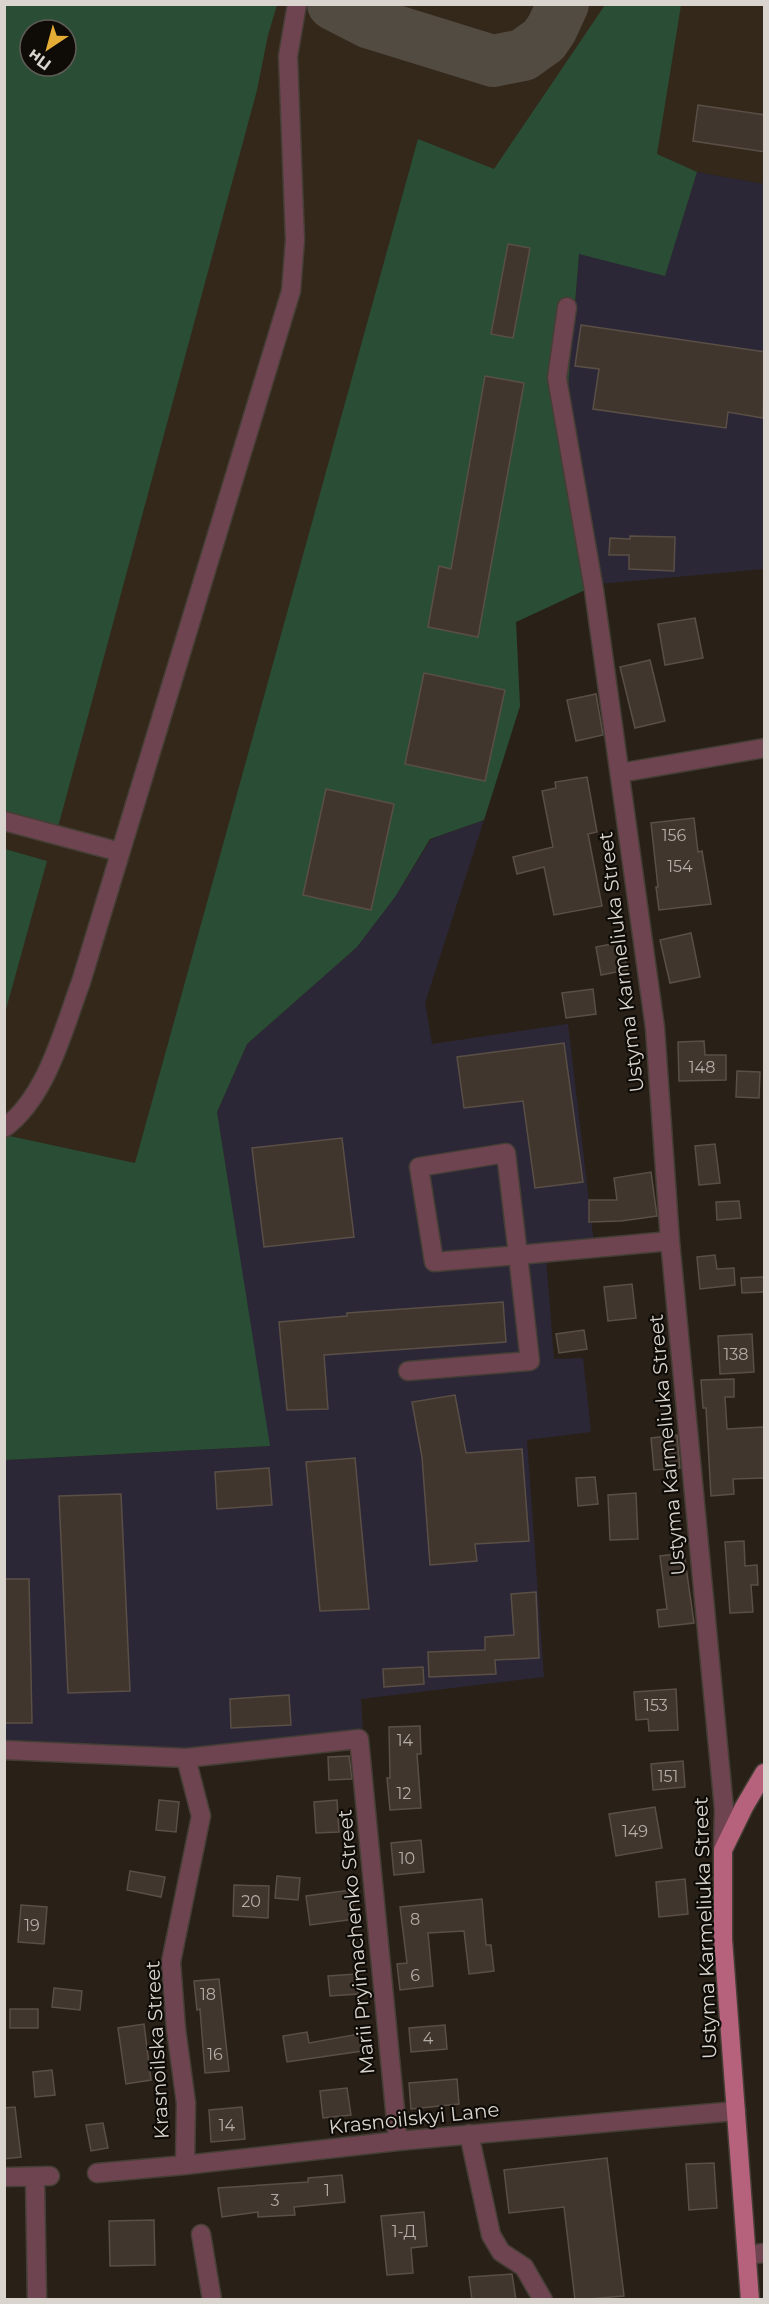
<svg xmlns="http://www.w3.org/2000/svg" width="769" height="2304" font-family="Montserrat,sans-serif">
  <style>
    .built { fill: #34281a; fill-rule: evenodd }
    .industrial { fill: #2c2737 }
    .green { fill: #2a4e35; fill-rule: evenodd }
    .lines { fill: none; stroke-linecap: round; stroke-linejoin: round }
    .taxiway { stroke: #524b42; stroke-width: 52 }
    .building { fill: #41362e; stroke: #5a4f46; stroke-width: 1.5 }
    .minor-casing { stroke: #453e35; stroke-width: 21 }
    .major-casing { stroke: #453e35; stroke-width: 21 }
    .minor { stroke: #6d4450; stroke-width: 18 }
    .major { stroke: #b6627c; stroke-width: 18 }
    .labels { text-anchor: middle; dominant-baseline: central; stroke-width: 4.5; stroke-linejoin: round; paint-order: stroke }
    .number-label { font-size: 16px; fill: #b4aca6 }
    .street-label { font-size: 20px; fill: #dad4ce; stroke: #0f0c08 }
  </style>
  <rect width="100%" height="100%" fill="#292118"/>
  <path class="built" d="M5,5H764V184L697,172L665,276L598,584L516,622L520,706L484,820L430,839L395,897L217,1112L270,1446L5,1460ZM30,30H66V66H30Z"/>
  <path class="industrial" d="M697,172L764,184V569L598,584L567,399L579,254L665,275Z
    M484,820L425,1003L432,1044L568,1024L595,1252L546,1257L554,1359L583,1358L591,1432L527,1440L544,1677L361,1699L363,1733L183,1750L5,1742V1460L269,1446L217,1112L247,1044L357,947L395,897L431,839Z"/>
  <path class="green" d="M4,5H277L268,35L257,90L58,827L5,812ZM30,30H66V66H30Z
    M605,5H681L657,154L697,172L665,276L579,254L567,399L598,584L516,622L520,706L484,820L430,839L395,897L357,947L247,1044L217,1112L270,1446L5,1460V1135L135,1163L418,139L494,169Z
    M5,849L47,861L5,1013L4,849Z"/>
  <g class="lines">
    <path class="taxiway" d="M333,4L370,23L493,61L523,55L544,40L552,28L563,4"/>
  </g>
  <path class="building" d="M698,105L765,115V152L693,141Z
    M508,244L530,248L513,338L491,334Z
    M581,325L765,352L763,418L728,412L726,428L593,409L599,369L575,366Z
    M485,376L524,383L478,637L428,627L439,566L451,569Z
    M630,536L675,537L674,571L629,569V555H609L610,538L630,539Z
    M695,618L703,658L665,665L658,624Z
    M650,660L665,721L635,728L620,667Z
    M424,673L505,690L485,781L405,764Z
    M596,694L603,735L576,741L567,700Z
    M587,777L597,832L588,834L602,906L554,915L544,867L517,874L513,857L553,847L542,791L556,788L555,782Z
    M326,789L394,804L371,910L303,895Z
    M694,818L698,852L702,851L711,904L659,910L656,887H658L651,823Z
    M691,933L700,977L670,983L660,940Z
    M622,942L627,970L601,975L596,947Z
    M593,989L596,1014L566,1018L562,993Z
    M704,1041L705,1055H726V1080L679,1081L678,1042Z
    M564,1043L583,1182L535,1188L523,1101L464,1108L457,1057Z
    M737,1071L760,1072L759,1098L736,1097Z
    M342,1138L354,1237L264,1247L252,1148Z
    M715,1144L720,1183L699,1185L695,1146Z
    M651,1172L657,1216L621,1221L589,1222V1200H617L614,1178Z
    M739,1201L741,1218L717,1220L716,1202Z
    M715,1255L717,1269L734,1268L735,1285L700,1289L697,1257Z
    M765,1277V1292L742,1293L741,1278Z
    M632,1284L636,1318L608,1321L604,1287Z
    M503,1302L506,1342L324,1355L328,1409L287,1410L279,1322L347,1316V1313Z
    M584,1330L587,1349L559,1353L556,1334Z
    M752,1334L754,1372L720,1374L718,1336Z
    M734,1379V1397H725L727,1429L765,1427V1478L733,1479L734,1494L711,1496L706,1408H703L701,1380Z
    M455,1395L466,1453L522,1449L529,1541L475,1544L477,1561L430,1565L422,1457L412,1402Z
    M677,1435L680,1468L654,1470L651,1438Z
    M355,1458L369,1609L320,1611L306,1462Z
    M269,1468L272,1505L217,1509L215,1472Z
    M595,1477L598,1504L578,1506L576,1478Z
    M636,1493L638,1539L610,1540L608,1495Z
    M121,1494L130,1691L68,1693L59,1496Z
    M744,1541L745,1566L757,1565L758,1585H751L753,1612L730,1613L725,1542Z
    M684,1553L694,1623L659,1627L657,1610L667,1609L660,1556Z
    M4,1579H29L32,1723H4Z
    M536,1592L539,1658L495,1660L496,1674L429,1677L428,1652L485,1650V1637L514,1635L511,1594Z
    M423,1667L424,1684L384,1687L383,1669Z
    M676,1689L678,1730L649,1731L648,1719L636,1720L634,1692Z
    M289,1695L291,1725L231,1728L230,1699Z
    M420,1726L421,1754H417L421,1808L390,1810L387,1778H390L389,1727Z
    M349,1756L352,1779L329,1780L328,1757Z
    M683,1761L685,1787L653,1790L651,1764Z
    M159,1800L179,1802L176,1832L156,1830Z
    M337,1800L339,1832L316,1833L314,1802Z
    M655,1807L662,1848L616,1856L609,1814Z
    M421,1840L424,1872L394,1875L391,1843Z
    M130,1871L165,1877L161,1897L127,1890Z
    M277,1876L300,1878L298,1900L275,1898Z
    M685,1879L688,1914L659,1917L656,1882Z
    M234,1885L269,1886L268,1918L233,1916Z
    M351,1890L355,1919L310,1925L306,1896Z
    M482,1899L486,1945H491L494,1971L469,1974L464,1931L428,1933L433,1986L400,1990L397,1964L407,1963L400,1907Z
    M21,1905L47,1907L44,1944L18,1942Z
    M356,1974L358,1994L330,1996L328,1976Z
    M219,1979L229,2071L205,2073L200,2009L197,2010L194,1981Z
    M54,1988L82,1991L80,2010L52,2007Z
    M10,2009H38V2028H10Z
    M144,2024L151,2080L126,2084L118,2028Z
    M445,2025L447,2049L411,2052L409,2028Z
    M307,2032L309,2043L359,2034L362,2051L287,2062L283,2036Z
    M52,2070L55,2095L35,2097L33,2072Z
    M457,2079L459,2104L411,2109L409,2083Z
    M347,2088L351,2115L323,2118L320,2091Z
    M15,2107L21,2157L4,2159V2108Z
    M242,2107L245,2139L211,2142L209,2110Z
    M103,2123L108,2148L91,2151L86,2125Z
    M607,2158L624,2296L575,2300L564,2207L509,2213L504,2170Z
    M714,2163L717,2208L689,2210L686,2164Z
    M342,2175L345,2202L294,2207L295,2215L258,2217V2212L222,2217L218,2188L308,2182V2178Z
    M424,2212L427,2246L411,2248L413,2273L387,2275L381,2216Z
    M154,2220L155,2265L110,2266L109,2221Z
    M512,2274L516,2300H472L469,2277Z"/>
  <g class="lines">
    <g class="minor-casing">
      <path id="minor" d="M567,307L557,378L594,590L655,1028L670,1241L724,1809L723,1850
        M620,773L764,748
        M4,821L120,852
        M4,1128C47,1097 63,1030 81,982L291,291L295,240L288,56L297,4
        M408,1371L530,1361L518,1255L434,1262L419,1167L506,1153L518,1255L670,1241
        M4,1750L186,1758L359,1739L398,2141
        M469,2134L491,2235L501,2252L524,2267L543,2300
        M185,2165L186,2103L176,2029L171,1962L201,1816L186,1758
        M97,2173L185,2165L398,2141L736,2111
        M4,2177L50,2176
        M35,2178L37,2300
        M201,2234L212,2300
        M747,2255L764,2253"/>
    </g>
    <g class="major-casing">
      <path id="major" d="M750,2300L723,1939V1850L744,1807L764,1773"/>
    </g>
    <use href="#minor" class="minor"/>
    <use href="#major" class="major"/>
  </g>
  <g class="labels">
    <g class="number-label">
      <text x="674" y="835">156</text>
      <text x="680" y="866">154</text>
      <text x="702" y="1067">148</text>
      <text x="736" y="1354">138</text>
      <text x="656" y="1705">153</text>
      <text x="405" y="1740">14</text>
      <text x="668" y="1776">151</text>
      <text x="404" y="1793">12</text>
      <text x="635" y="1831">149</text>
      <text x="407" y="1858">10</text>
      <text x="251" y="1901">20</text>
      <text x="415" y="1919">8</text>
      <text x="32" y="1925">19</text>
      <text x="415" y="1975">6</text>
      <text x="208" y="1994">18</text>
      <text x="428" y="2038">4</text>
      <text x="215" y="2054">16</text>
      <text x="227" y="2125">14</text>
      <text x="327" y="2190">1</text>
      <text x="275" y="2200">3</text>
      <text x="404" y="2231">1-Д</text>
    </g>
    <g class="street-label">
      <text transform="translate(621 962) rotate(-97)">Ustyma Karmeliuka Street</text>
      <text transform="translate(667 1445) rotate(-95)">Ustyma Karmeliuka Street</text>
      <text transform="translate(705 1928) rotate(-92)">Ustyma Karmeliuka Street</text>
      <text transform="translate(356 1942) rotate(-95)">Marii Pryimachenko Street</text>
      <text transform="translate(157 2050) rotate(-93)">Krasnoilska Street</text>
      <text transform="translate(414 2118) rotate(-6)">Krasnoilskyi Lane</text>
    </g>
  </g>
  <rect width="769" height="2304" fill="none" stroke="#dad4ce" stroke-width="12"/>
  <g transform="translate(48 48) rotate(216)"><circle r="28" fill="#0f0c08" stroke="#605c57" stroke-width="1.5"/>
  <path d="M0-4.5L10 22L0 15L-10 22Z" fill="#e5ad35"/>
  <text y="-9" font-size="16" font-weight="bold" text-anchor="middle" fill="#dad4ce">Пн</text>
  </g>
</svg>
